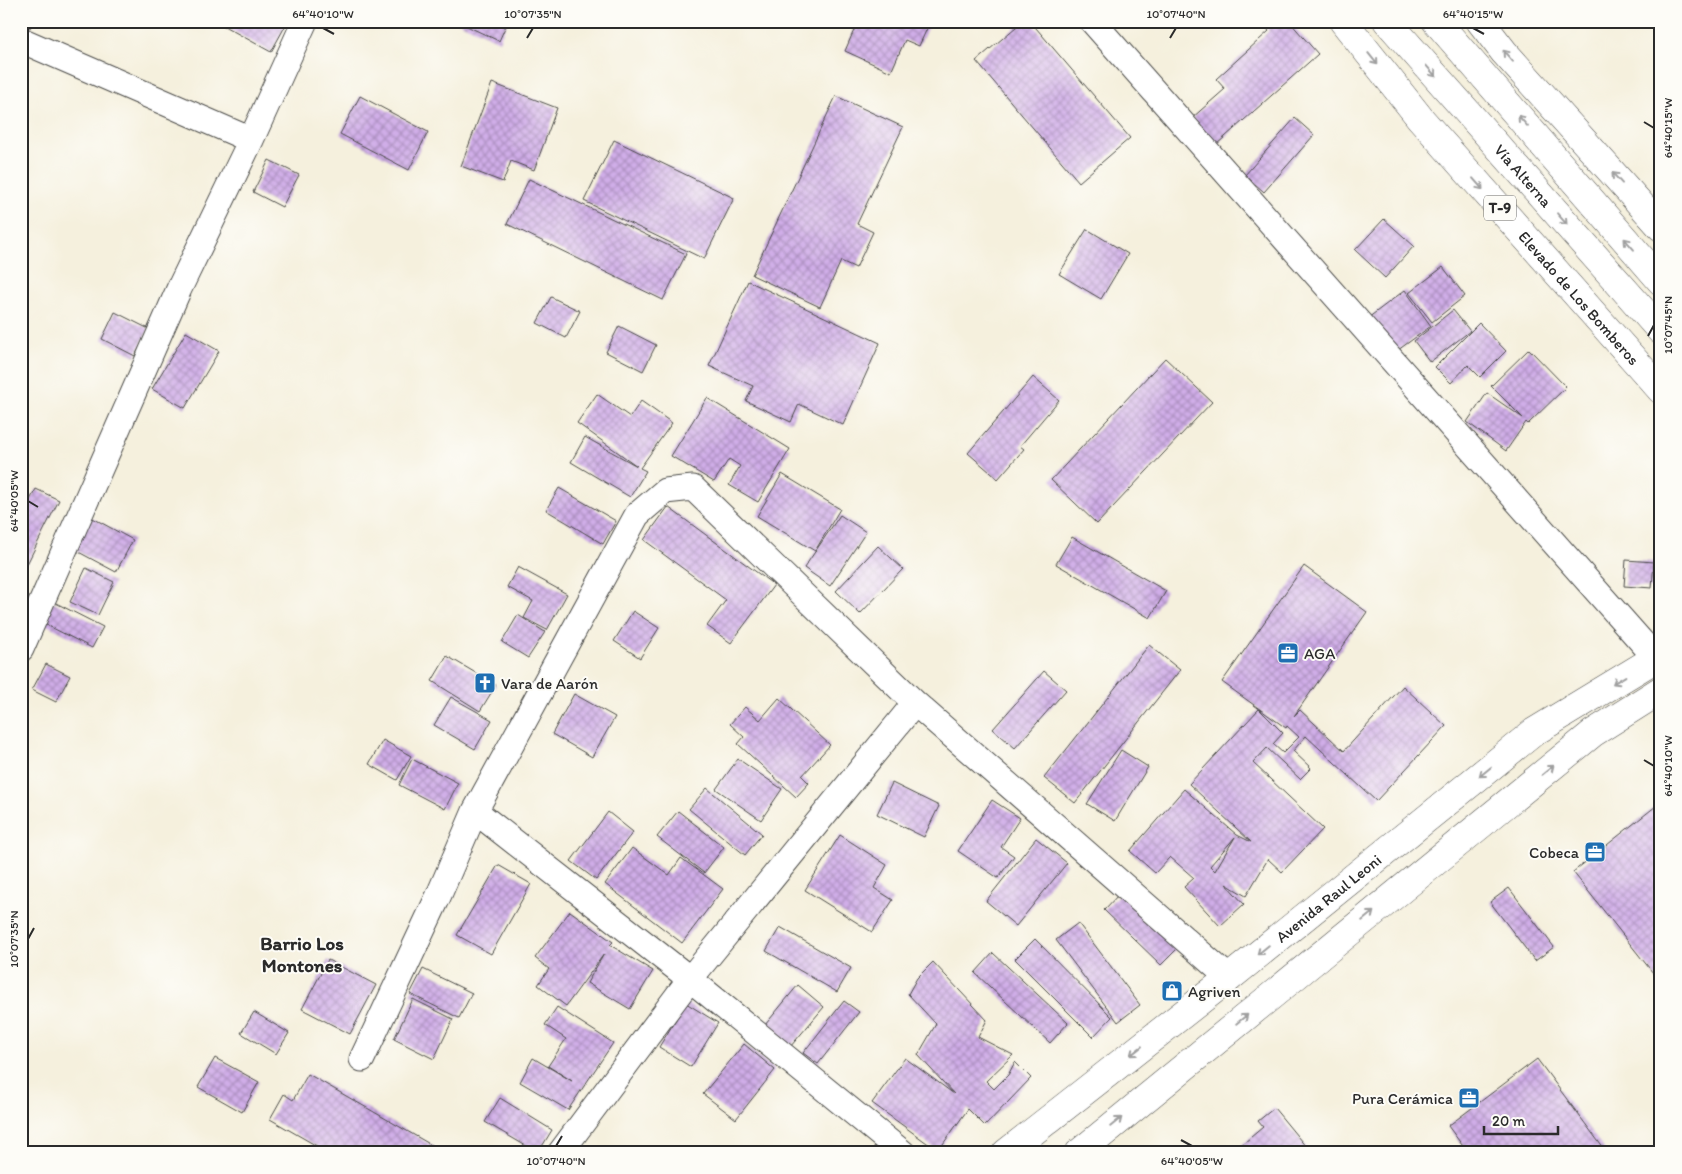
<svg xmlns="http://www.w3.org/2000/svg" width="1682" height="1174" font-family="Itim,sans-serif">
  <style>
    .building { fill: url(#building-cross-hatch); fill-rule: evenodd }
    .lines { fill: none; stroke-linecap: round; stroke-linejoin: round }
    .street-casing { stroke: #494946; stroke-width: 27 }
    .secondary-casing { stroke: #494946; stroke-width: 29 }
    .highway-casing { stroke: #494946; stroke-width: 29 }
    .street { stroke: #fff; stroke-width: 25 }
    .secondary { stroke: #fff; stroke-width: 28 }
    .highway { stroke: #fff; stroke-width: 28 }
    .oneway { stroke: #a0a0a0 }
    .ticks { fill: none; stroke: #2b2b2b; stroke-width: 2 }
    .labels { text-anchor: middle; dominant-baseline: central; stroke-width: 4; stroke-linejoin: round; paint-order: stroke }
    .shield { fill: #fdfcf7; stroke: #6a6a68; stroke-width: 1 }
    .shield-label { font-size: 15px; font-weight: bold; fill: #2b2b2b }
    .street-label { font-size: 16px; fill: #2b2b2b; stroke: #fdfcf7 }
    .poi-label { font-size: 16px; fill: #2b2b2b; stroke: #fdfcf7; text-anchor: start }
    .quarter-label { font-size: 19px; font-weight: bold; fill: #2b2b2b; stroke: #fdfcf7 }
    .neatline { fill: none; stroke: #2b2b2b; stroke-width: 2 }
    .ticks-label { font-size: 12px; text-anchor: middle; fill: #2b2b2b }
  </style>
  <defs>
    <pattern id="building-cross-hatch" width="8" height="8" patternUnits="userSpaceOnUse" patternTransform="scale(1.25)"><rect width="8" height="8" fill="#d0ade8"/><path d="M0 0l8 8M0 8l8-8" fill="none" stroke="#a98dbc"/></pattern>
  </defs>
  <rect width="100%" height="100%" fill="#fdfcf7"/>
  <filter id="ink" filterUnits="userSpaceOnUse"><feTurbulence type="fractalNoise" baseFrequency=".02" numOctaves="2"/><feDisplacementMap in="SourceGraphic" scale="10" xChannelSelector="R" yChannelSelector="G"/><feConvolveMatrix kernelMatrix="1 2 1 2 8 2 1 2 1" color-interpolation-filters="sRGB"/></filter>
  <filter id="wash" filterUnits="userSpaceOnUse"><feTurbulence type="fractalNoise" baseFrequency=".0096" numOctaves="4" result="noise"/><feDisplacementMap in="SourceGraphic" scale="20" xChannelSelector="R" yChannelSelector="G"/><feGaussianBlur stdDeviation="1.12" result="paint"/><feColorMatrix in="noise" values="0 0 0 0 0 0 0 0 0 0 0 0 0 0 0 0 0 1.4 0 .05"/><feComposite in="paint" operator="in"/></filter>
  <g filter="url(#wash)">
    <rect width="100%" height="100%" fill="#f5f0dd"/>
    <g id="blocks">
      <path class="building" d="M21,21H34L30,28Z
        M215,21H288L271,52Z
        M456,21H508L499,41Z
        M858,21H929L930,22L919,46L905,40L891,72L845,51Z
        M1023,21H1030L1130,138L1079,182L976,61Z
        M1266,21H1289L1318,54L1216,145L1192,118L1225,89L1216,79L1269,31L1263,24Z
        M492,83L557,108L534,170L511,161L503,182L461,166Z
        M360,96L428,132L409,170L340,134Z
        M836,96L903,127L857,224L873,232L856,268L841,261L820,307L752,275Z
        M1295,118L1314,135L1264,192L1245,175Z
        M614,140L734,198L704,259L584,201Z
        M269,160L299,175L282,207L253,192Z
        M529,179L686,254L663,300L507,224Z
        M1384,219L1414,246L1385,278L1355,250Z
        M1087,229L1128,254L1101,299L1059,274Z
        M1443,267L1465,296L1432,322L1409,293Z
        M748,281L880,343L843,425L799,404L791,422L746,401L753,386L709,366Z
        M1405,290L1431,326L1394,353L1368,318Z
        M551,297L580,311L566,338L537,323Z
        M1453,310L1470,331L1430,362L1414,341Z
        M115,312L149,329L135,356L102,339Z
        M1479,323L1506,351L1480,377L1468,365L1451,383L1435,367Z
        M619,326L656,345L643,371L606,352Z
        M186,332L219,351L185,408L152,389Z
        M1529,349L1566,387L1528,424L1526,422L1506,451L1467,422L1487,393L1523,418L1491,386Z
        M1165,358L1212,402L1097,524L1051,480Z
        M1033,377L1059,400L1020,446L1024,449L998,479L968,453Z
        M597,394L630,417L641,401L672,423L640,468L646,471L630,497L571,462L585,437L637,466L577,423Z
        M707,398L790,449L758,502L729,485L740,466L729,459L714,482L671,456Z
        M782,474L840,509L815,551L757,516Z
        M559,488L616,521L603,544L546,510Z
        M36,489L59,500L27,564L21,561V516Z
        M668,507L774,585L731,643L707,626L726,600L644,540Z
        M840,515L866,532L830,586L804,568Z
        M89,516L133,540L116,572L71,548Z
        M1072,537L1166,591L1150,618L1056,564Z
        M878,546L903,569L860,614L836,591Z
        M1626,560L1654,562L1652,588L1624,586Z
        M1304,566L1367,612L1294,716L1300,710L1344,751L1403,686L1446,726L1376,801L1306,736L1293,751L1311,768L1300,779L1267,748L1253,763L1323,829L1282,872L1268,859L1246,896L1226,884L1244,904L1220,926L1184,887L1194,878L1170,857L1155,873L1130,851L1184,789L1237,835L1251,842L1189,784L1259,709L1283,733L1273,744L1283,753L1299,737L1287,726L1286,728L1222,682ZM1235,837L1215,871L1210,866Z
        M518,567L567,594L547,630L524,618L533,601L507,587Z
        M86,568L114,582L98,615L70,602Z
        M50,600L103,627L92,648L39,621Z
        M633,611L659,628L640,658L614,641Z
        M518,615L545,632L528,658L502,642Z
        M1149,645L1180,670L1075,803L1044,778Z
        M447,656L496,685L480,711L432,681Z
        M46,664L70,676L56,702L32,690Z
        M1044,671L1066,690L1015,748L993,729Z
        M574,694L615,717L592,757L552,734Z
        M451,697L492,720L475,749L434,725Z
        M779,698L830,745L802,776L809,783L796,797L738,744L744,737L730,724L745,707L760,720Z
        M383,740L411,756L397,780L369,764Z
        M1121,750L1148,767L1115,821L1087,804Z
        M412,759L458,783L445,809L399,785Z
        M738,759L782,789L761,820L716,789Z
        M892,783L939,806L924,837L877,814Z
        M707,788L762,834L745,855L689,809Z
        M992,800L1020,818L1001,847L1014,856L998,878L958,851Z
        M1661,802V983L1573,872Z
        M678,811L724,847L704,873L657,837Z
        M608,812L633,832L596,880L571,861Z
        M840,835L887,865L874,888L893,900L872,932L805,890Z
        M1036,838L1067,863L1016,926L986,901Z
        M632,848L669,875L681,858L723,889L682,943L605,884Z
        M498,865L531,884L491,954L457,935Z
        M1509,888L1554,947L1535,961L1490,902Z
        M1120,893L1177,949L1161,965L1104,910Z
        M570,911L613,942L610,945L653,971L630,1009L587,983L604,954L566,1006L538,985L549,969L535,958Z
        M1078,923L1140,1005L1118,1022L1056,940Z
        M780,927L851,968L837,992L766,951Z
        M1035,939L1112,1017L1093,1037L1015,959Z
        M993,953L1068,1023L1050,1043L975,973Z
        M328,960L376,985L350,1034L302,1009Z
        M933,962L987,1020L978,1037L1013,1055L986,1081L994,1089L1008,1075L1015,1062L1031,1078L985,1126L968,1109L938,1151L872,1103L905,1058L954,1094L918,1055L936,1024L908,994L917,978Z
        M423,969L472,993L459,1018L410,994Z
        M798,985L824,1007L790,1047L765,1025Z
        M413,999L453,1019L434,1059L394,1039Z
        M844,1001L859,1012L818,1064L803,1053Z
        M686,1003L718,1023L691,1067L659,1047Z
        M557,1007L613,1043L568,1110L520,1082L533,1058L572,1081L548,1066L566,1039L545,1025Z
        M254,1012L289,1033L276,1054L241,1033Z
        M744,1044L775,1070L736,1119L703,1094Z
        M215,1058L259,1082L242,1112L198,1087Z
        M1537,1059L1607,1153H1468L1448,1126Z
        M308,1074L440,1150L438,1153H329L270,1119L284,1094L293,1100Z
        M500,1098L552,1130L538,1153L485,1122Z
        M1274,1108L1311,1153H1232L1263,1127L1258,1121Z"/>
    </g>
  </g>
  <g filter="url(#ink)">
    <use href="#blocks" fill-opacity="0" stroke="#494946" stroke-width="1"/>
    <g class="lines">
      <g class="street-casing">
        <path id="street" d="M1092,21L1656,658
          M21,40L251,140
          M21,649L179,289L251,140L305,21
          M475,811L690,979L903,1153
          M362,1059L438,897L475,811L637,515L665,491L693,488L915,703L1229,978
          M560,1153L690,979L915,703"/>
      </g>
      <g class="secondary-casing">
        <g id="secondary">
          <path id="s1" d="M1006,1153L1229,978L1534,732L1661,655"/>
          <path d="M1079,1153L1593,733L1661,690"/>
        </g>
      </g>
      <g class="highway-casing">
        <g id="highway">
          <path id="s2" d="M1343,21L1420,118L1661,390"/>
          <path id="s3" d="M1387,21L1661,331"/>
          <path d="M1436,21L1661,281"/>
          <path d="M1480,21L1504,52L1661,227"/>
        </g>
      </g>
      <use href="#street" class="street"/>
      <use href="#secondary" class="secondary"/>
      <use href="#highway" class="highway"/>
    </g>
    <defs><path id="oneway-shaft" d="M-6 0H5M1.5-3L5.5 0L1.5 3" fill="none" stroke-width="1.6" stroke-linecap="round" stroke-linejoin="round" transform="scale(1.25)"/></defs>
    <g class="oneway">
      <use href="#oneway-shaft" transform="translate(1508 56) rotate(-131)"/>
      <use href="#oneway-shaft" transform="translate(1373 59) rotate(51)"/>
      <use href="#oneway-shaft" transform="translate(1431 71) rotate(49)"/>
      <use href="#oneway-shaft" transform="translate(1523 121) rotate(-131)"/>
      <use href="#oneway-shaft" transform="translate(1617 178) rotate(-132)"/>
      <use href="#oneway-shaft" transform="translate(1478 184) rotate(49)"/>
      <use href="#oneway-shaft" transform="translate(1562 219) rotate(49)"/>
      <use href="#oneway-shaft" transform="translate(1629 244) rotate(-131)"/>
      <use href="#oneway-shaft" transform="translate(1619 680) rotate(149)"/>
      <use href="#oneway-shaft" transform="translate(1548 770) rotate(-39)"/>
      <use href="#oneway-shaft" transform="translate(1485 772) rotate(141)"/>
      <use href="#oneway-shaft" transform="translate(1368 916) rotate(-39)"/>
      <use href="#oneway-shaft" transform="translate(1263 950) rotate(141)"/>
      <use href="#oneway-shaft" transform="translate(1242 1019) rotate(-39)"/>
      <use href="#oneway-shaft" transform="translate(1136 1051) rotate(142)"/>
      <use href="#oneway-shaft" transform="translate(1116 1122) rotate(-39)"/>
    </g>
  </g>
  <path class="ticks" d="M323,28L334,34M1473,28L1484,34M527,38L533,28M1170,38L1176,28M1644,122L1654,128M1648,336L1654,325M28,501L38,507M1644,760L1654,766M28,939L34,928M1181,1140L1192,1146M556,1146L562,1136"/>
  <defs>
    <g id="office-square" transform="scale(1.125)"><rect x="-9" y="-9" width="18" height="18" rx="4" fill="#1f6fb2" stroke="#fdfcf7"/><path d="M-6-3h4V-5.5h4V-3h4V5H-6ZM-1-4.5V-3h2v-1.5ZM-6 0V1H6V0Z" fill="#fff"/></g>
    <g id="church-square" transform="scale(1.125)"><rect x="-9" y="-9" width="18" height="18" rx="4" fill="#1f6fb2" stroke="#fdfcf7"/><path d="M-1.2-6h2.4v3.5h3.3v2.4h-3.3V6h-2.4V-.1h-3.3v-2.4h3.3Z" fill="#fff"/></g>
    <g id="shop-square" transform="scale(1.125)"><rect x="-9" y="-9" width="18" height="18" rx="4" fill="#1f6fb2" stroke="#fdfcf7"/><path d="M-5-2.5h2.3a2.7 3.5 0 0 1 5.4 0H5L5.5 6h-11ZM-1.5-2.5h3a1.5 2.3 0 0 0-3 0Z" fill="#fff"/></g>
  </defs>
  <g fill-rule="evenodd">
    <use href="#office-square" x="1288" y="653"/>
    <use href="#church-square" x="485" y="683"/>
    <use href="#office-square" x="1595" y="852"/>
    <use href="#shop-square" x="1172" y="991"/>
    <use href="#office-square" x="1469" y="1098"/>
  </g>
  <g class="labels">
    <rect class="shield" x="1484" y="195.5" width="32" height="25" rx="4"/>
    <g class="shield-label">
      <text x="1500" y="208">T-9</text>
    </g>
    <g class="street-label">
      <text stroke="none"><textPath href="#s3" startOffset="206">Vía Alterna</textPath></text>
      <text stroke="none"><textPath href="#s2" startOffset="364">Elevado de Los Bomberos</textPath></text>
      <text stroke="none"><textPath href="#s1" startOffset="411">Avenida Raul Leoni</textPath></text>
    </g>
    <g class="poi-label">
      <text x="1304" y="653">AGA</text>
      <text x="501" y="683">Vara de Aarón</text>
      <text x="1579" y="852" text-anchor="end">Cobeca</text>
      <text x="1188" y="991">Agriven</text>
      <text x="1453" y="1098" text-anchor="end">Pura Cerámica</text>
    </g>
    <g class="quarter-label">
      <text x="302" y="943">Barrio Los<tspan x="302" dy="22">Montones</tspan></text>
    </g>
  </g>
  <rect width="1682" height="1174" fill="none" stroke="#fdfcf7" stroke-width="55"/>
  <path d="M1484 1126v8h74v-8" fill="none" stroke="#2b2b2b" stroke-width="2.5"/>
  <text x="1492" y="1126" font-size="15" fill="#2b2b2b" stroke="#fdfcf7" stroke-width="4" paint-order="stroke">20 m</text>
  <rect x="28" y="28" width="1626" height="1118" class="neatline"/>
  <g class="ticks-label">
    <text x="323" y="18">64°40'10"W</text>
    <text x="533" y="18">10°07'35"N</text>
    <text x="1176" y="18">10°07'40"N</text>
    <text x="1473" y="18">64°40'15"W</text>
    <text transform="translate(1668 128) rotate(-90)" y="4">64°40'15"W</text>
    <text transform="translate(1668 325) rotate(-90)" y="4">10°07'45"N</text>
    <text transform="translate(14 501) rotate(-90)" y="4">64°40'05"W</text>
    <text transform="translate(1668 766) rotate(-90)" y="4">64°40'10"W</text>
    <text transform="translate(14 939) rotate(-90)" y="4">10°07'35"N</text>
    <text x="556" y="1165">10°07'40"N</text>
    <text x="1192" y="1165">64°40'05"W</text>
  </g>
</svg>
